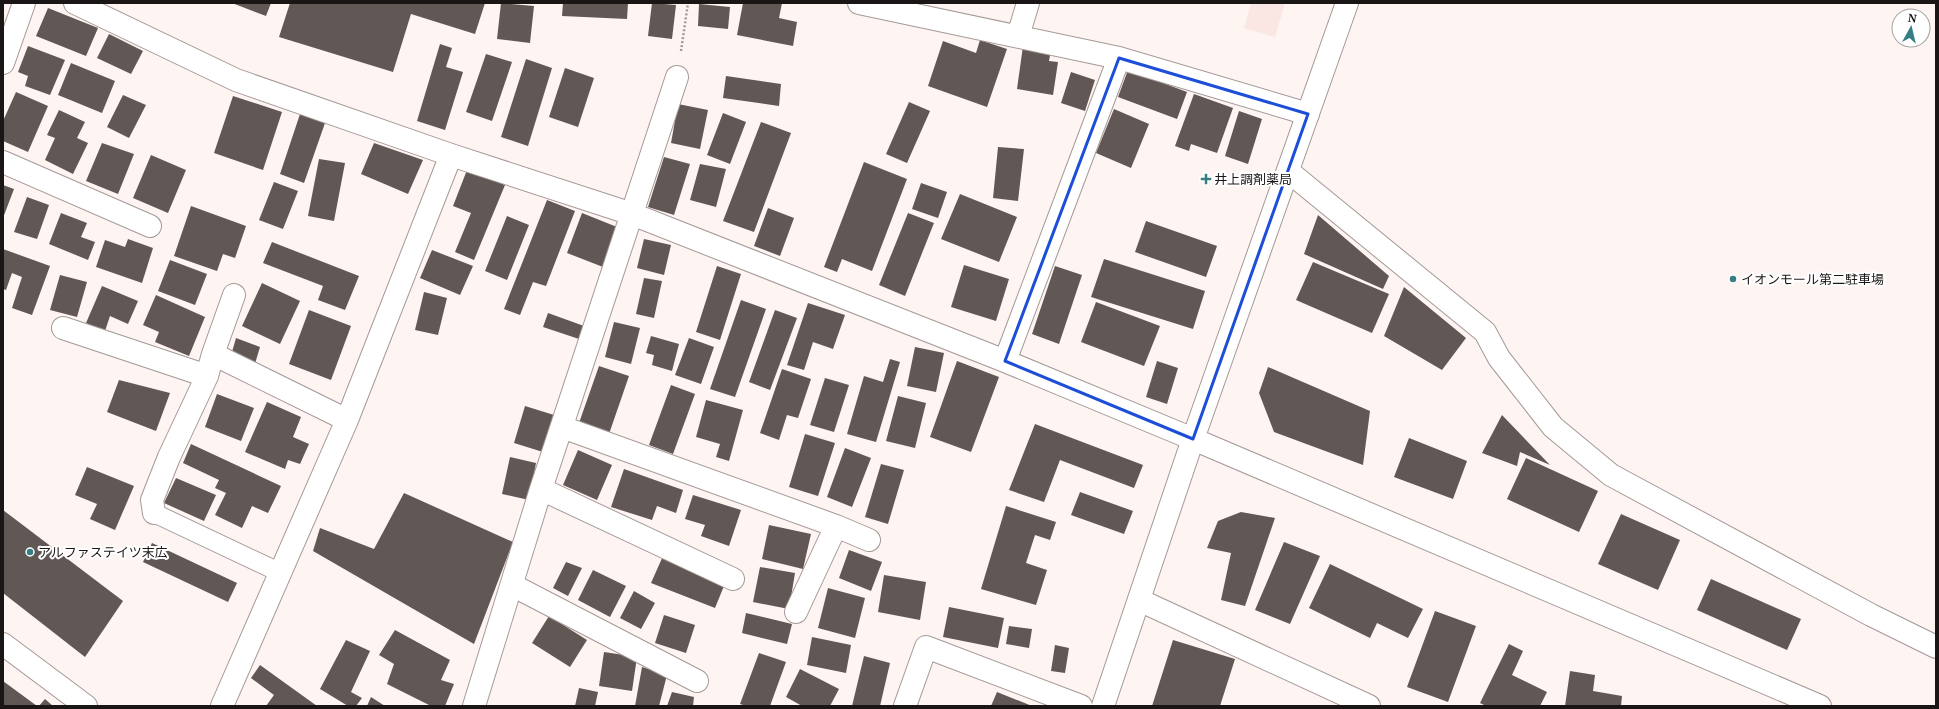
<svg xmlns="http://www.w3.org/2000/svg" width="1939" height="709" font-family="'Noto Serif','Noto Sans JP',serif">
  <style>
    .built { fill: #fae6e2 }
    .building { fill: #615856 }
    .lines { fill: none; stroke-linecap: round; stroke-linejoin: round }
    .service-casing { stroke: #a49997; stroke-width: 20 }
    .minor-casing { stroke: #a49997; stroke-width: 24 }
    .tertiary-casing { stroke: #a49997; stroke-width: 24 }
    .path { stroke: #a29a98; stroke-width: 2.5; stroke-dasharray: 2 2; stroke-linecap: butt }
    .service { stroke: #fff; stroke-width: 18 }
    .minor { stroke: #fff; stroke-width: 22 }
    .tertiary { stroke: #fff; stroke-width: 22 }
    .marked { fill: none; stroke: #1d4ed8; stroke-width: 3; stroke-linejoin: round }
    .poi-dot { fill: #357e84; stroke: #fff; stroke-width: 1.5 }
    .labels { text-anchor: middle; dominant-baseline: central; stroke-width: 4; stroke-linejoin: round; paint-order: stroke }
    .poi-label { font-size: 13px; fill: #1a1615; stroke: #fff; text-anchor: start }
  </style>
  <rect width="100%" height="100%" fill="#fef4f2"/>
  <path class="built" d="M1251,3H1285L1275,37L1244,28Z"/>
  <path class="building" d="M232,3H271L266,16Z
    M290,3H485L475,34L411,14L393,72L279,37Z
    M501,3L534,6L530,43L497,39Z
    M563,3H628L627,19L562,16Z
    M652,3L676,5L672,39L648,36Z
    M743,3H782L779,18L797,22L793,46L737,35Z
    M699,4L730,7L728,29L698,26Z
    M48,8L98,28L86,56L36,36Z
    M109,34L143,51L131,74L97,58Z
    M980,40L1007,49L987,107L928,86L943,41L976,53Z
    M440,44L452,48L446,67L463,72L445,130L417,121Z
    M28,46L65,60L50,95L25,86L28,76L18,72Z
    M1023,46L1051,50L1049,61L1058,62L1053,95L1017,89Z
    M486,54L512,62L492,121L466,112Z
    M526,59L552,68L528,146L501,137Z
    M71,63L115,81L102,113L58,95Z
    M565,68L594,78L578,127L549,117Z
    M1128,70L1187,92L1177,119L1118,97Z
    M1071,72L1095,80L1085,111L1061,103Z
    M726,76L781,84L779,106L723,98Z
    M16,92L48,106L28,152L3,141V121Z
    M1194,94L1233,108L1217,153L1191,144L1189,151L1175,146Z
    M123,95L146,105L129,138L107,127Z
    M233,96L282,112L263,170L214,153Z
    M909,102L930,111L907,163L886,154Z
    M678,104L708,110L700,149L671,143Z
    M1114,109L1149,124L1131,168L1096,153Z
    M59,110L85,122L77,138L88,143L73,174L45,160L55,138L47,135Z
    M1239,111L1262,119L1248,164L1225,156Z
    M723,113L746,122L730,164L707,155Z
    M300,114L325,123L304,183L280,174Z
    M761,122L791,133L754,232L723,221Z
    M102,143L134,154L118,194L86,181Z
    M374,143L423,160L408,194L361,174Z
    M998,147L1024,149L1018,201L993,198Z
    M151,155L186,170L168,213L133,198Z
    M664,157L690,164L674,215L648,207Z
    M319,159L345,163L334,221L308,216Z
    M864,162L907,179L872,271L842,259L837,272L824,267Z
    M700,164L726,169L716,207L690,200Z
    M467,170L505,185L474,260L455,252L471,213L453,206Z
    M274,182L298,191L283,229L259,220Z
    M921,183L947,192L938,218L912,209Z
    M3,185L14,189L3,218Z
    M960,194L1017,217L999,262L941,239Z
    M27,197L49,205L37,239L14,232Z
    M547,200L575,211L546,286L533,282L520,315L504,309Z
    M191,206L246,226L235,258L223,254L217,271L174,256Z
    M768,208L794,218L780,256L754,246Z
    M61,213L87,223L81,237L95,242L88,260L49,244Z
    M582,213L617,227L603,267L567,253Z
    M908,213L934,223L905,296L879,285Z
    M1318,215L1389,276L1383,289L1304,254Z
    M507,216L529,225L507,280L485,271Z
    M1146,221L1217,246L1206,277L1135,252Z
    M128,239L153,248L142,283L96,267L105,240L125,247Z
    M644,239L671,245L664,275L637,268Z
    M272,242L359,276L345,310L318,300L323,286L263,263Z
    M3,249L50,266L32,315L12,308L22,277L12,273L6,290L3,289Z
    M432,250L473,266L460,295L420,278Z
    M1104,259L1205,291L1193,329L1091,297Z
    M170,260L207,274L195,305L158,291Z
    M1313,262L1389,294L1372,333L1296,300Z
    M964,265L1009,279L996,321L951,307Z
    M717,266L741,274L720,340L696,332Z
    M1055,266L1082,275L1059,344L1032,334Z
    M60,275L87,282L77,317L50,310Z
    M644,278L662,281L654,318L636,314Z
    M262,283L300,301L280,344L242,326Z
    M102,286L138,301L128,324L110,316L105,331L86,323Z
    M1404,287L1466,338L1442,370L1384,336Z
    M424,292L447,298L438,335L415,330Z
    M156,295L205,317L189,356L155,342L159,332L143,325Z
    M741,300L766,309L735,397L710,389Z
    M1096,302L1160,326L1144,366L1081,342Z
    M808,303L845,315L833,349L813,342L804,370L787,365Z
    M309,310L351,326L331,380L289,364Z
    M775,310L797,318L770,390L749,382Z
    M548,313L584,326L579,339L543,327Z
    M614,322L640,328L631,364L605,357Z
    M651,336L679,344L672,371L652,365L654,355L646,353Z
    M236,338L260,347L254,367L232,352Z
    M689,338L714,347L701,384L675,375Z
    M915,347L944,353L936,392L907,386Z
    M890,359L900,362L876,442L847,434L864,376L883,382Z
    M957,361L999,377L971,452L930,437Z
    M1157,361L1178,368L1167,404L1146,397Z
    M599,366L629,376L609,434L579,423Z
    M1268,367L1370,411L1363,465L1274,432L1259,393Z
    M782,369L811,379L798,418L787,415L779,440L760,433Z
    M825,378L849,385L834,432L810,425Z
    M119,380L170,393L156,431L107,412Z
    M671,385L695,394L673,454L649,445Z
    M217,394L254,408L241,441L205,427Z
    M898,396L926,403L915,448L886,441Z
    M706,400L743,410L729,461L716,457L720,444L696,437Z
    M267,402L301,417L293,437L309,444L300,464L288,460L285,469L245,452Z
    M525,406L554,415L543,452L514,443Z
    M1502,415L1550,465L1520,452L1517,466L1482,453Z
    M1035,424L1143,465L1134,488L1060,460L1044,502L1009,490Z
    M805,434L835,443L818,496L789,487Z
    M1409,438L1467,461L1453,499L1394,477Z
    M191,444L281,486L268,513L252,506L242,528L215,515L226,493L215,488L219,480L183,463Z
    M845,448L871,458L852,507L827,497Z
    M578,450L612,465L597,500L563,485Z
    M510,457L536,463L529,500L502,494Z
    M1526,458L1598,491L1579,532L1507,499Z
    M881,464L904,470L888,524L865,517Z
    M87,467L134,486L115,530L90,519L97,504L75,495Z
    M624,469L683,490L676,513L657,506L652,520L611,507Z
    M176,478L216,495L204,521L164,503Z
    M1080,492L1133,511L1124,534L1071,515Z
    M404,493L513,542L474,644L313,551L320,528L374,549Z
    M693,495L741,510L729,546L701,536L705,525L685,519Z
    M1006,506L1056,522L1050,540L1035,535L1026,563L1047,570L1036,605L981,589Z
    M3,510L123,601L85,657L3,593Z
    M1241,512L1275,518L1245,606L1221,600L1231,553L1207,548L1218,521Z
    M1621,514L1680,540L1658,590L1598,564Z
    M769,525L811,534L803,569L762,559Z
    M1284,542L1320,556L1290,624L1255,610Z
    M152,543L237,583L228,602L143,562Z
    M849,550L882,562L871,591L839,578Z
    M663,556L726,581L715,608L651,583Z
    M566,562L582,568L568,596L553,588Z
    M1330,564L1423,609L1408,638L1377,623L1370,638L1309,608Z
    M760,567L795,573L789,609L753,602Z
    M593,570L626,586L610,617L578,600Z
    M884,575L926,582L920,620L878,612Z
    M1711,579L1801,619L1787,650L1697,610Z
    M828,588L865,598L855,638L818,628Z
    M634,591L655,603L641,629L620,618Z
    M949,607L1004,618L998,648L943,637Z
    M1435,611L1476,626L1448,702L1407,687Z
    M746,613L792,624L787,644L742,633Z
    M664,615L695,625L686,653L655,643Z
    M549,616L587,640L570,667L532,643Z
    M1009,626L1032,629L1029,648L1006,644Z
    M395,630L450,660L441,680L454,684L445,706H431L387,684L394,664L379,655Z
    M812,637L851,645L846,673L807,665Z
    M346,640L370,651L351,692L362,698L356,706H348L320,689Z
    M1173,640L1235,659L1220,706H1152Z
    M1509,644L1523,651L1512,675L1547,692L1540,706H1486L1480,703Z
    M1055,645L1069,648L1065,673L1051,671Z
    M604,652L637,657L632,691L599,686Z
    M759,653L786,662L770,706H746L740,704Z
    M864,656L890,663L880,706H852Z
    M260,665L317,706H266L274,695L251,678Z
    M642,667L667,675L659,706H635Z
    M800,669L839,689L830,706H802L786,697Z
    M1570,671L1595,675L1593,691L1622,696L1621,706H1565Z
    M3,681L37,706H3Z
    M579,688L598,692L595,706H575Z
    M672,692L694,697L693,706H667Z
    M997,692L1032,706H991Z
    M371,697L385,706H367Z
    M45,699L53,706H39Z"/>
  <g class="lines">
    <g class="service-casing">
      <path id="service" d="M154,513L281,573"/>
    </g>
    <g class="minor-casing">
      <path id="minor" d="M75,3L236,80L451,155L632,214L1005,361L1193,439
        M859,3L1119,58L1308,114
        M1018,36L1028,3
        M3,63L24,3
        M3,162L150,226
        M1288,171L1485,332L1499,358L1553,427L1611,475L1871,615L1936,647
        M234,295L213,354L347,420
        M63,328L207,376
        M1005,361L1119,58
        M562,427L836,526L796,612
        M541,489L733,579
        M154,513L152,500L169,457L207,376L213,354
        M836,526L869,540
        M512,585L697,681
        M1139,600L1369,706
        M3,644L86,706
        M222,706L347,420L451,155
        M474,706L541,489L677,77
        M905,706L926,647L1081,706"/>
    </g>
    <g class="tertiary-casing">
      <path id="tertiary" d="M1193,439L1820,706
        M1103,706L1193,439L1347,3"/>
    </g>
    <path class="path" d="M681,51L688,3"/>
    <use href="#service" class="service"/>
    <use href="#minor" class="minor"/>
    <use href="#tertiary" class="tertiary"/>
  </g>
  <path class="marked" d="M1119,58L1308,114L1193,439L1005,361Z"/>
  <g class="poi-dot">
    <path d="M1204 173h4v4h4v4h-4v4h-4v-4h-4v-4h4z"/>
    <circle cx="1733" cy="279" r="4"/>
    <circle cx="30" cy="552" r="4"/>
  </g>
  <g class="labels">
    <g class="poi-label">
      <text x="1214" y="179">井上調剤薬局</text>
      <text x="1741" y="279">イオンモール第二駐車場</text>
      <text x="38" y="552">アルファステイツ末広</text>
    </g>
  </g>
  <rect width="1939" height="709" fill="none" stroke="#1a1615" stroke-width="8"/>
  <g transform="translate(1911 28) rotate(8)"><circle r="19" fill="#ffffff" stroke="#a3a2a1"/>
  <path d="M0-3L7 15L0 10L-7 15Z" fill="#357e84"/>
  <text y="-6" font-size="11" font-weight="bold" text-anchor="middle" fill="#1a1615">N</text>
  </g>
</svg>
